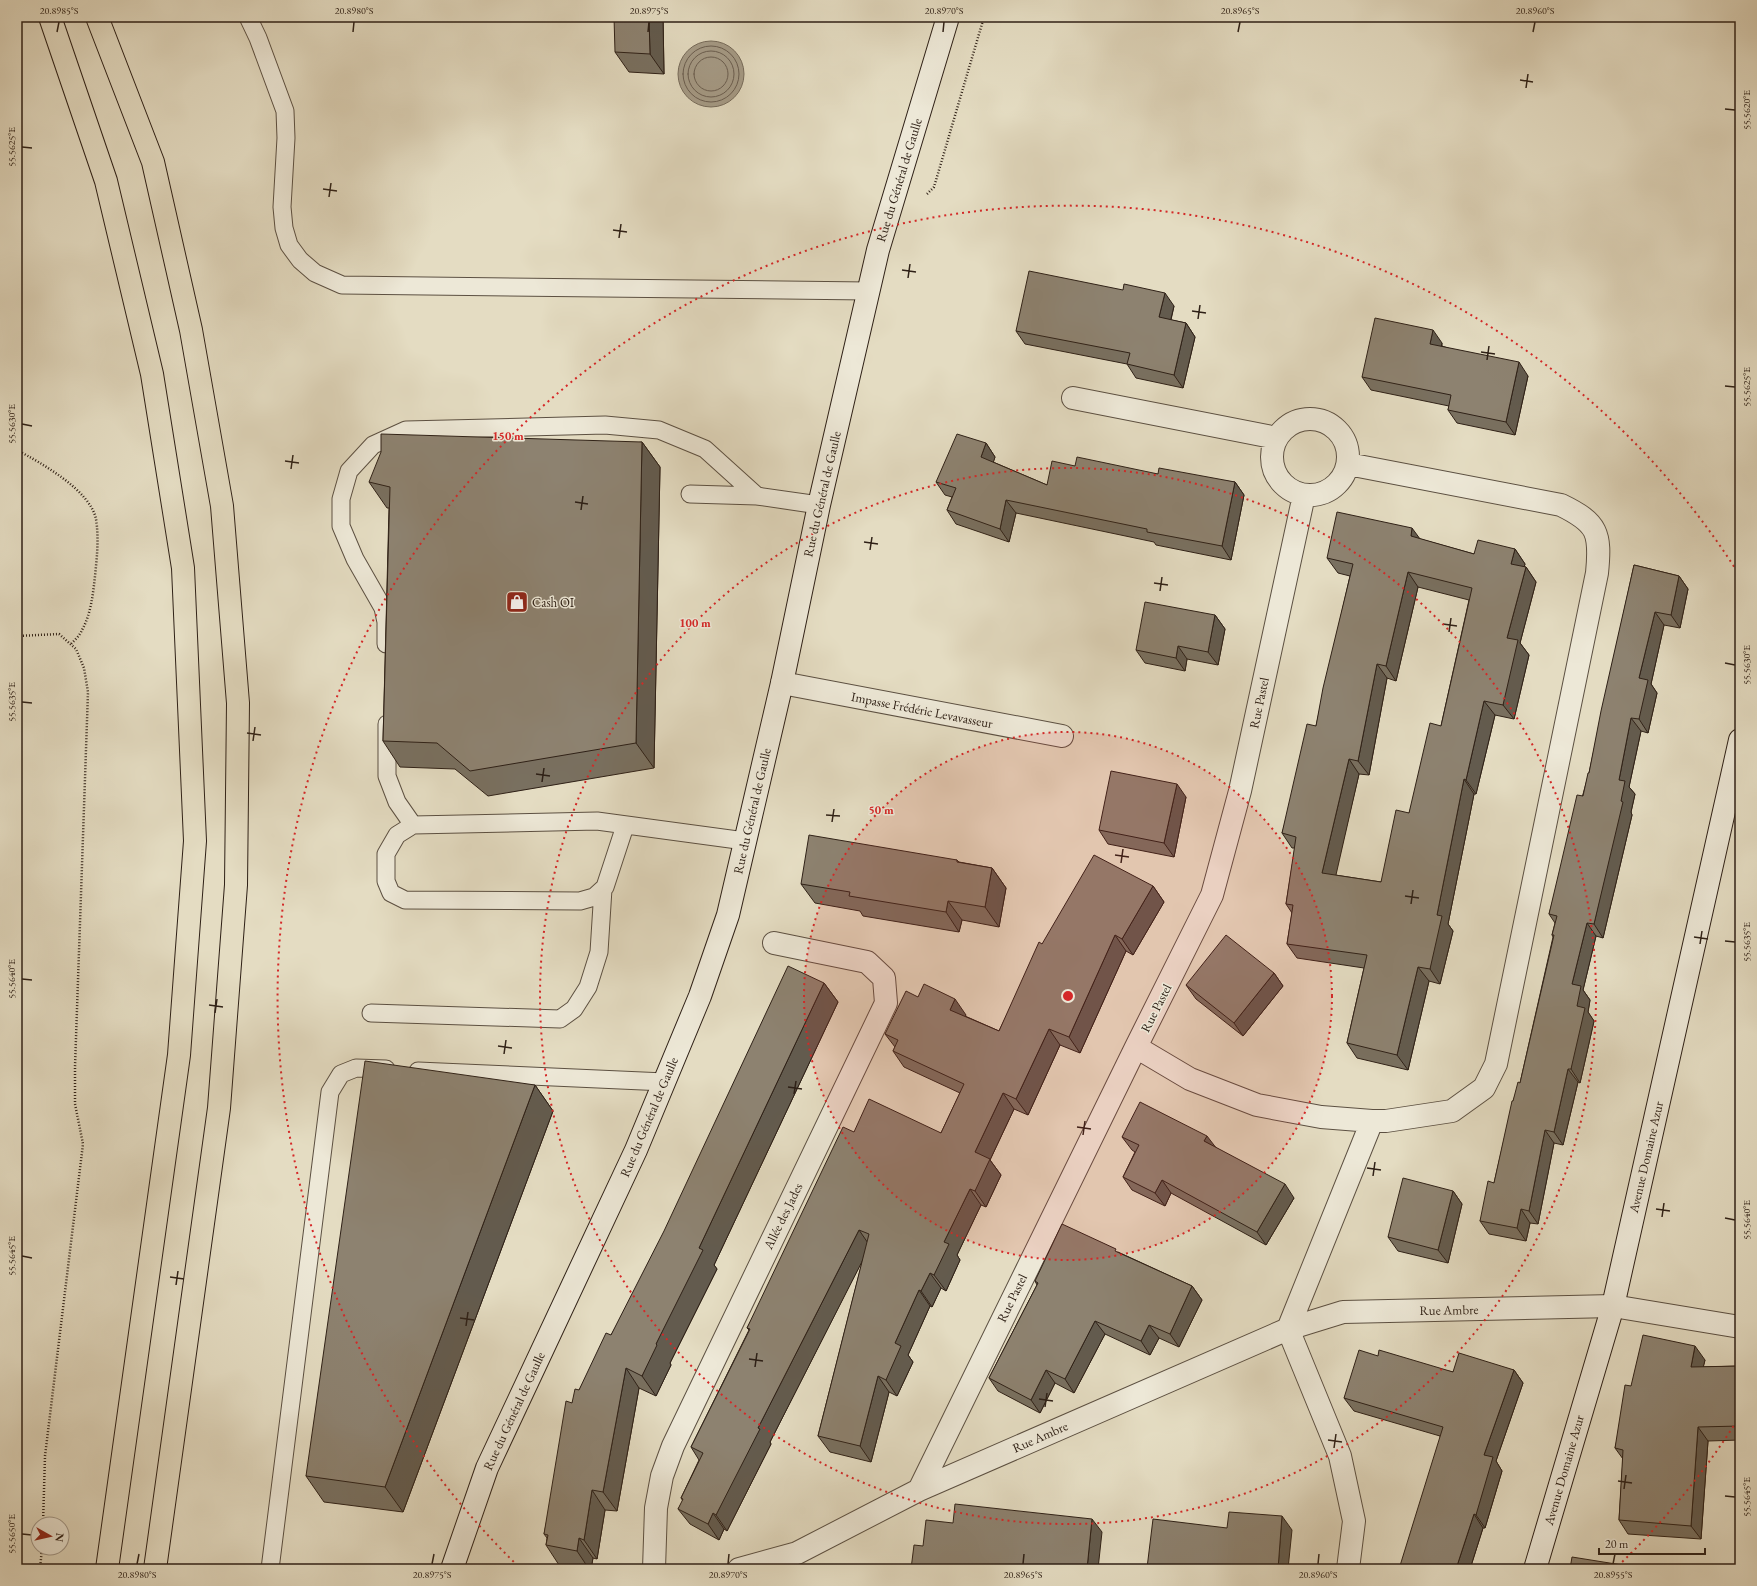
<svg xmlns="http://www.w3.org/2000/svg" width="1757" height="1586" font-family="'EB Garamond',serif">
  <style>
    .water { fill: #a69c88; stroke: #766b5b }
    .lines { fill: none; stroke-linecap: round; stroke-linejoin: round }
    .shore { stroke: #6a5e50; stroke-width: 1 }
    .lane-casing { stroke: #5c5042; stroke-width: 19 }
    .street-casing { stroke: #5c5042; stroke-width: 24 }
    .secondary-casing { stroke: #2f2117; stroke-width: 24 }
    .highway-casing { stroke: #2f2117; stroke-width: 24 }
    .path { stroke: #2f2117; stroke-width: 2.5; stroke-dasharray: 1 2; stroke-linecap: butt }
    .lane { stroke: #ede8d7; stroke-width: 17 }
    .street { stroke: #ede8d7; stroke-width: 22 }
    .secondary { stroke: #ede8d7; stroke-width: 22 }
    .highway { stroke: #e4dcc2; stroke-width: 22 }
    .wall { fill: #797060; stroke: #2f2117; fill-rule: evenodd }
    .shaded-wall { fill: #635b4e; stroke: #2f2117 }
    .building { fill: #8d8270; stroke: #2f2117; fill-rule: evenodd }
    .ticks { fill: none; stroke: #2f2117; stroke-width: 1.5 }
    .ring { fill: none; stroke: #d62828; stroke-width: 2; stroke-dasharray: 2 4 }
    .labels { text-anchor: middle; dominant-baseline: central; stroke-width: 3; stroke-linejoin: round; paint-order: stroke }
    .street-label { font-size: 13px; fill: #2f2117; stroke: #ede8d7 }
    .poi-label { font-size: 13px; fill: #2f2117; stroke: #ede8d7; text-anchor: start }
    .centre { fill: #d62828; stroke: #ede8d7; stroke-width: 2 }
    .ring-label { font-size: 12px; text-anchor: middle; font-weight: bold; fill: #d62828; stroke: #ede8d7; stroke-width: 3; stroke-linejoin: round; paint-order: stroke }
    .neatline { fill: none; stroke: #2f2117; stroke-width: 1.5 }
    .ticks-label { font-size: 10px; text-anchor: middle; fill: #2f2117 }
  </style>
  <rect width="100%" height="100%" fill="#e4dcc2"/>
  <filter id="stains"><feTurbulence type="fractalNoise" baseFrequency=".005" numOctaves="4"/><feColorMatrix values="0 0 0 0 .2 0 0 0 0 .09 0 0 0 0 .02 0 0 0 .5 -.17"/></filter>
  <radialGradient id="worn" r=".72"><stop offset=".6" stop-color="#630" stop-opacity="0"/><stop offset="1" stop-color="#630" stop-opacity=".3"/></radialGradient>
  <path class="water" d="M678 74a33 33 0 1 1 66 0a33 33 0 1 1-66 0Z"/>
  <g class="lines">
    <path class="shore" d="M683 74a28 28 0 1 1 56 0a28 28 0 1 1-56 0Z
      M688 74a23 23 0 1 1 46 0a23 23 0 1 1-46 0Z
      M694 74a17 17 0 1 1 34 0a17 17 0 1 1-34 0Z"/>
    <g class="lane-casing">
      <path id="lane" d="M248,17L258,38L285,111L286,138L282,207L284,228L289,245L300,260L315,273L342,285L868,291
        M690,494L757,496
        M386,644V622L383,608L355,559L341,526V499L349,471L373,445L406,430L605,425L659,430L705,449L757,496L819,505
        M387,724V776L397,802L413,825
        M625,826L605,887L594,897L580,901L405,900L391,893L386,881V854L397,835L413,825L597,821L745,841
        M371,1013L560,1019L574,1009L588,987L599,952L603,889
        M418,1071L665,1082
        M270,1569L330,1092L341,1074L356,1068L386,1069"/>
    </g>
    <g class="street-casing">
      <path id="street" d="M1073,398L1277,438
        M1272 457a38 38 0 1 1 76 0a38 38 0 1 1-76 0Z
        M782,683L1062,736
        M1136,1047L1190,1079L1257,1105L1321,1117L1372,1121H1386L1452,1111L1484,1088L1496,1064L1597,573C1601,533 1598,523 1561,505L1348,464
        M1288,1329L1340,1456L1354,1521L1348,1569
        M1288,1329L1372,1121
        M919,1490L1136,1047L1212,895L1240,791L1304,495
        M654,1569L656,1508L662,1476L673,1446L886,1003L884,978L867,962L774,943
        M739,1569L797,1553L919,1490L1288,1329L1343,1312L1613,1306L1740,1327"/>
    </g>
    <g class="secondary-casing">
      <path id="secondary" d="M452,1569L487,1468L636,1150L700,996L728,915L782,683L819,505L878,250L948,17
        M1535,1569L1613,1306L1740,740"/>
    </g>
    <g class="highway-casing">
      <path id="highway" d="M50,17L106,181L152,374L183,568L195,841L179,1055L107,1569
        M97,17L153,162L191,330L222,506L238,703L236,885L219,1108L155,1569"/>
    </g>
    <path class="path" d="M927,194L934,187L984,17
      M17,275L19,287L17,323
      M17,450C41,463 90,490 96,519C99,538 97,557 95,576C93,594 91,614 82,630C80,635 75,640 71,644
      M17,636L59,634L76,649L84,668L88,692L75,1067V1104L83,1144L45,1456L43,1524
      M40,1569L42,1548"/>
    <use href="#lane" class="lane"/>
    <use href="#street" class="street"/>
    <use href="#secondary" class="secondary"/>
    <use href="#highway" class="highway"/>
  </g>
  <path class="wall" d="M663,17L664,74L629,72L615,52Z
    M1174,306L1171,320L1186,323L1195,337L1183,388L1136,378L1127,364L1025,344L1016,331Z
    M1442,343V346L1528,376L1515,435L1457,423L1448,410L1449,406L1371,390L1362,377Z
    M642,442L660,467L654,768L488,796L455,769L400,767L383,741L389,508H387L369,482Z
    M986,443L995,457L993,462L1047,485L1075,466L1235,482L1244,495L1231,560L1156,545L1154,542L1016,513L1009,542L956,524L947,510L952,497L945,495L936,482Z
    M1420,539L1474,554L1515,549L1525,564L1524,567H1526L1536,582L1520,643L1529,655L1514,719L1495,715L1476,794H1474L1448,924L1453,931L1440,984L1429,981L1408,1070L1357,1058L1347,1043L1364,968L1297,958L1287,944L1292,913L1286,904L1295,848H1292L1282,833L1316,726L1350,576L1338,573L1327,558ZM1418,587L1469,600L1441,726L1409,813L1381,882L1335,875L1359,774L1369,775L1387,678L1396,681Z
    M1634,565L1679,576L1688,589L1680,628L1664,625L1651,684L1657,693L1648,733L1641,731L1629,787L1635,794L1631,812L1632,815L1603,938L1596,936L1583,990L1590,1000L1588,1012L1594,1021L1580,1083L1578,1082L1563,1145L1554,1143L1538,1224L1530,1223L1526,1241L1489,1234L1480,1221L1494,1183L1513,1101L1520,1083L1553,937L1552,935L1555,923L1549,914L1589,773Z
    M1215,615L1225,629L1218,665L1187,659L1185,671L1145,663L1136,650Z
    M1186,797L1174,857L1108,844L1099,830Z
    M957,860L959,862L992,868L1006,888L999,927L962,920L959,932L863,916L860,911L815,903L801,884Z
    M1153,886L1164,902L1133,955L1126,951L1080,1053L1060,1045L1028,1115L1014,1109L990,1160L1001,1175L986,1207L981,1205L957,1255L960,1260L946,1291L941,1288L932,1307L930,1306L908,1355L913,1362L897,1396L889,1392L871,1462L830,1452L818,1436L863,1259L770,1442L771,1444L727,1531L724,1529L719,1540L690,1524L678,1509L683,1501L681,1498L699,1460L691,1447L749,1330L747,1328L854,1132L941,1133L960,1093L904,1067L893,1051L895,1047L885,1034L918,997L966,1015L965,1016L999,1031L1042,944Z
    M1274,973L1283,986L1243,1036L1196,999L1186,985Z
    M824,983L838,1002L714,1265L717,1269L670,1363L671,1365L656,1396L639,1388L617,1511L605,1510L597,1559L593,1558L591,1569H582L559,1565L546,1545L547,1538L544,1534L572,1403L579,1390L611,1335Z
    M535,1085L553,1111L403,1512L324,1502L306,1476Z
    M1122,1137L1215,1147L1294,1198L1266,1245L1171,1193L1165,1206L1132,1190L1123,1177L1135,1152L1132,1150Z
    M1453,1191L1462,1204L1448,1263L1398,1251L1388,1237Z
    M1118,1252L1192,1286L1202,1300L1179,1347L1159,1338L1150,1355L1105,1334L1074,1393L1055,1383L1040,1413L998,1391L989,1378L1037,1285L1035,1281Z
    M1378,1356L1453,1372L1514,1370L1523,1383L1496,1461L1502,1471L1485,1528H1483L1470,1569L1440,1436L1354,1411L1344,1398Z
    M1705,1360L1703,1367L1740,1366V1440L1708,1441L1701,1539L1628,1534L1619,1520L1623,1459L1615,1448L1631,1386Z"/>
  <path class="shaded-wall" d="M649,17H663L664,74L650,54Z
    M1165,293L1174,306L1168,331L1159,317Z
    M1186,323L1195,337L1183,388L1174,375Z
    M1433,330L1442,343L1439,357L1430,344Z
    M1519,362L1528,376L1515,435L1506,422Z
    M642,442L660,467L654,768L636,743Z
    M986,443L995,457L991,470L981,457Z
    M1235,482L1244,495L1231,560L1222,546Z
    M1006,500L1016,513L1009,542L1000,529Z
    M1412,528L1423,543L1411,536Z
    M1515,549L1525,564L1521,578L1511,564Z
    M1526,567L1536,582L1520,643L1529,655L1514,719L1503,705L1507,638Z
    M1408,572L1418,587L1396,681L1386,666Z
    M1679,576L1688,589L1680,628L1671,615Z
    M1655,612L1664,625L1651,684L1657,693L1648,733L1639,719V678Z
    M1215,615L1225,629L1218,665L1208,652Z
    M1178,646L1187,659L1185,671L1176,658Z
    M1377,664L1387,678L1369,775L1358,761Z
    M1484,701L1495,715L1476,794L1466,780Z
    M1631,718L1641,731L1629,787L1635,794L1631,812L1632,815L1603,938L1594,924L1621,801L1619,780Z
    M1349,759L1359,774L1333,888L1322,873Z
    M1464,779L1474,794L1448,924L1453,931L1440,984L1430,969L1437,915Z
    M1177,784L1186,797L1174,857L1164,843Z
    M992,868L1006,888L999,927L985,907Z
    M1153,886L1164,902L1133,955L1122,939Z
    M948,901L962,920L959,932L946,912Z
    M1587,923L1596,936L1583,990L1590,1000L1588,1012L1594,1021L1580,1083L1571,1069L1577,1006L1572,984Z
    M1115,935L1126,951L1080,1053L1069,1037Z
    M1418,967L1429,981L1408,1070L1397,1055Z
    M1274,973L1283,986L1243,1036L1234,1023Z
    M824,983L838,1002L714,1265L717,1269L670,1363L671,1365L656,1396L642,1376L656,1344L699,1248Z
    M955,999L966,1015L961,1026L950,1010Z
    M1049,1029L1060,1045L1028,1115L1016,1099Z
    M1568,1069L1578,1082L1563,1145L1554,1132Z
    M535,1085L553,1111L403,1512L385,1487Z
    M1003,1093L1014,1109L990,1160L1001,1175L986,1207L975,1191V1152Z
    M1545,1130L1554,1143L1538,1224L1529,1211Z
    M1207,1136L1217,1149L1204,1141Z
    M1162,1180L1171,1193L1165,1206L1155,1193Z
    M1285,1184L1294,1198L1266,1245L1257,1232Z
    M970,1189L981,1205L957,1255L960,1260L946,1291L934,1275L944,1242Z
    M1453,1191L1462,1204L1448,1263L1438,1250Z
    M1521,1209L1530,1223L1526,1241L1517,1228Z
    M859,1230L870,1246L770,1442L771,1444L727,1531L716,1515L758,1428Z
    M930,1273L941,1288L932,1307L921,1291Z
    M1192,1286L1202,1300L1179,1347L1170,1334Z
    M919,1290L930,1306L908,1355L913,1362L897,1396L886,1380L895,1343Z
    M1095,1321L1105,1334L1074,1393L1065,1379Z
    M1149,1325L1159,1338L1150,1355L1141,1341Z
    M1695,1346L1705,1360L1700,1381L1691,1367Z
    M626,1368L639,1388L617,1511L603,1492Z
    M1046,1370L1055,1383L1040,1413L1031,1400Z
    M1514,1370L1523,1383L1496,1461L1502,1471L1485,1528L1476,1515L1484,1455Z
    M878,1376L889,1392L871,1462L860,1446Z
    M1698,1427L1708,1441L1701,1539L1691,1526Z
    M592,1490L605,1510L597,1559L584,1540Z
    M713,1513L724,1529L719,1540L708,1524Z
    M1474,1514L1483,1528L1470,1569H1456Z
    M1282,1516L1292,1530L1288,1569H1278Z
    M1092,1519L1102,1532L1098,1569H1087Z
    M579,1538L593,1558L591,1569H589L577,1551Z"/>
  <path class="building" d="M614,17H649L650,54L615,52Z
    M1029,271L1123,290L1124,284L1165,293L1159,317L1186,323L1174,375L1127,364L1130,353L1016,331Z
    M1375,318L1433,330L1430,344L1519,362L1506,422L1448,410L1451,395L1362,377Z
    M381,434L642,442L636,743L470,771L437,743L383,741L390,487L369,482L381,452Z
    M957,434L986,443L981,457L1047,485L1052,461L1075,466L1077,457L1158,474L1159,468L1235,482L1222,546L1147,532V529L1006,500L1000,529L947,510L956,488L936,482Z
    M1337,512L1412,528L1411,536L1474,554L1478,540L1515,549L1511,564L1526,567L1507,638L1518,640L1503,705L1484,701L1466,780L1464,779L1437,915L1442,916L1430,969L1418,967L1397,1055L1347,1043L1367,955L1287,944L1293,905L1286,904L1296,837L1282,833L1307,724L1316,726L1323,688L1353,564L1327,558ZM1408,572L1472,588L1441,726L1430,723L1409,813L1396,810L1381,882L1322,873L1349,759L1358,761L1377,664L1386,666Z
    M1634,565L1679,576L1671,615L1655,612L1639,678L1648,680L1639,719L1631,718L1619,780L1625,781L1621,801L1623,802L1594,924L1587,923L1572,984L1581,986L1577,1006L1585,1008L1571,1069H1568L1554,1132L1545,1130L1529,1211L1521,1209L1517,1228L1480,1221L1488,1181L1494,1183L1512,1101H1513L1518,1082L1520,1083L1554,935H1552L1557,916L1549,914L1559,872L1577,795L1583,796L1588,773H1589L1601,711Z
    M1145,602L1215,615L1208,652L1178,646L1176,658L1136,650Z
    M1111,771L1177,784L1164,843L1099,830Z
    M809,835L957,860V862L992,868L985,907L948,901L946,912L849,896L850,892L801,884Z
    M1094,855L1153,886L1122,939L1115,935L1069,1037L1049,1029L1016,1099L1003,1093L975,1152L990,1159L975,1191L970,1189L944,1242L949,1244L934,1275L930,1273L921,1291L919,1290L895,1343L901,1346L886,1380L878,1376L860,1446L818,1436L869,1234L859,1230L758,1428L760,1429L716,1515L713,1513L708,1524L678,1509L683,1499L681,1498L703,1453L691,1447L750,1329L747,1328L843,1127L854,1132L869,1099L941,1133L964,1084L893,1051L898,1040L885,1034L906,991L918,997L924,984L955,999L950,1010L999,1031L1039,942L1042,944Z
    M1226,935L1274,973L1234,1023L1186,985Z
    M788,966L824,983L699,1248L703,1250L656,1344L657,1345L642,1376L626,1368L603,1492L592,1490L584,1540L579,1538L577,1551L546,1545L548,1535L544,1534L566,1401L572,1403L575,1389L579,1390L606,1333L611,1335L664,1231Z
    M365,1061L535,1085L385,1487L306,1476Z
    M1140,1102L1207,1136L1204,1141L1285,1184L1257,1232L1162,1180L1155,1193L1123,1177L1139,1145L1122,1137Z
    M1403,1178L1453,1191L1438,1250L1388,1237Z
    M1062,1224L1116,1249L1115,1251L1192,1286L1170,1334L1149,1325L1141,1341L1095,1321L1065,1379L1046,1370L1031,1400L989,1378L1038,1283L1035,1281Z
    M1643,1335L1695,1346L1691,1367L1740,1366V1426L1698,1427L1691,1526L1619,1520L1623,1450L1615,1448L1625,1385L1631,1386Z
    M1359,1350L1378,1356L1379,1350L1453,1372L1459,1353L1514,1370L1484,1455L1493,1457L1476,1515L1474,1514L1456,1569H1399L1443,1427L1344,1398Z
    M955,1504L1092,1519L1087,1569H911L914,1545L923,1546L926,1520L953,1523Z
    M1229,1512L1282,1516L1278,1569H1152L1147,1568L1153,1519L1227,1528Z
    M1572,1557L1647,1569H1570Z"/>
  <path class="ticks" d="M57,32L59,22M353,32L354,22M648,32L649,22M943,32L944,22M1238,32L1240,22M1533,32L1535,22M1520,80L1533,82M1526,88L1528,74M1725,109L1735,110M22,147L32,148M323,189L337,191M329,197L331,183M613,230L627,232M619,238L621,224M902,270L916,272M908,278L910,264M1192,311L1206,313M1198,319L1200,305M1481,352L1495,354M1487,360L1489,346M1725,386L1735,387M22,424L32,426M285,461L299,463M291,469L293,455M575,502L588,504M581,510L583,496M864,542L878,544M870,550L872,537M1154,583L1168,585M1160,591L1162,577M1443,624L1457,626M1449,632L1451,618M1725,663L1735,665M22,702L32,703M247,733L261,735M253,741L255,727M536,774L550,776M542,782L544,768M826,815L840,816M832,822L834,809M1115,855L1129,857M1121,863L1123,849M1405,896L1419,898M1411,904L1413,890M1694,937L1708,939M1725,941L1735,942M1700,944L1702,931M22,979L32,980M209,1005L223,1007M215,1013L217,999M498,1046L512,1048M504,1054L506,1040M788,1087L802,1089M794,1094L796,1081M1077,1127L1091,1129M1083,1135L1085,1121M1367,1168L1381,1170M1373,1176L1375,1162M1656,1209L1670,1211M1662,1217L1664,1203M1725,1218L1735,1220M22,1256L32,1258M170,1277L184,1279M176,1285L178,1271M460,1318L474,1320M466,1326L468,1312M749,1359L763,1361M755,1367L757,1353M1039,1399L1053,1401M1045,1407L1047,1393M1328,1440L1342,1442M1334,1448L1336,1434M1618,1481L1632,1483M1624,1489L1626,1475M1725,1496L1735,1497M22,1534L32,1535M137,1564L139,1554M432,1564L434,1554M728,1564L729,1554M1023,1564L1024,1554M1318,1564L1319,1554M1613,1564L1615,1554"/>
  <circle cx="1068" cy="996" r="264" fill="#d62828" fill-opacity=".12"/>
  <g class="ring">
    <circle cx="1068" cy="996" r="264"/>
    <circle cx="1068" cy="996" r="528"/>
    <path d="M1740 1416A792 792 0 0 1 1618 1566M518 1566A792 792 0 1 1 1740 576"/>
  </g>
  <defs>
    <g id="shop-square" transform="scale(1.15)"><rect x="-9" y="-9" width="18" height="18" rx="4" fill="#8f2418" stroke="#ede8d7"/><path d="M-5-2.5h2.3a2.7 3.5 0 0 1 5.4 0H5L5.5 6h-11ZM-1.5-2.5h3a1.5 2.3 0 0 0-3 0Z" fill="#fff"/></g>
  </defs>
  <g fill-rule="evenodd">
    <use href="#shop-square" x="517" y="602"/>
  </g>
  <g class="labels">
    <g class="street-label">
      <text transform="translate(899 180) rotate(-73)">Rue du Général de Gaulle</text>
      <text transform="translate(822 494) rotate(-77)">Rue du Général de Gaulle</text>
      <text transform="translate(1259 703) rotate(-78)">Rue Pastel</text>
      <text transform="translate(922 710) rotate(11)">Impasse Frédéric Levavasseur</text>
      <text transform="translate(752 811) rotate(-77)">Rue du Général de Gaulle</text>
      <text transform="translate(1156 1008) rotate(-63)">Rue Pastel</text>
      <text transform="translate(649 1117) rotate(-67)">Rue du Général de Gaulle</text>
      <text transform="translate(1646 1157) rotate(-77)">Avenue Domaine Azur</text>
      <text transform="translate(783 1216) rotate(-64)">Allée des Jades</text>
      <text transform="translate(1012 1298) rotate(-64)">Rue Pastel</text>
      <text transform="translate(1449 1310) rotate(-1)">Rue Ambre</text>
      <text transform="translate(514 1411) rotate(-65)">Rue du Général de Gaulle</text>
      <text transform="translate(1040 1437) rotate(-24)">Rue Ambre</text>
      <text transform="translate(1564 1470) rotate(-74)">Avenue Domaine Azur</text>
    </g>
    <g class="poi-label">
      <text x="532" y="602">Cash OI</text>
    </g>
  </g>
  <circle cx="1068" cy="996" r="6" class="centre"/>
  <g class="ring-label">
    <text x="508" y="440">150 m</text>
    <text x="695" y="627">100 m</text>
    <text x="881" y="814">50 m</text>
  </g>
  <rect width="1757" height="1586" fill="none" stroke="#e4dcc2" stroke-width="44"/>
  <g transform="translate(50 1536) rotate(98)"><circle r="19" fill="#ede8d7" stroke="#a1988a"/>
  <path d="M0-3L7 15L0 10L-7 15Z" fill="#8f2418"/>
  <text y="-6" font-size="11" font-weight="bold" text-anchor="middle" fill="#2f2117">N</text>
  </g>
  <path d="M1599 1548v6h106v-6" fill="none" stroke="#2f2117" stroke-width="2"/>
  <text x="1605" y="1548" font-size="12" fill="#2f2117" stroke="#ede8d7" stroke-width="3" paint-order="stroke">20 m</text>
  <rect x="22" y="22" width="1713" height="1542" class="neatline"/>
  <g class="ticks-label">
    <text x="59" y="14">20.8985°S</text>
    <text x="354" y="14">20.8980°S</text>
    <text x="649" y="14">20.8975°S</text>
    <text x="944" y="14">20.8970°S</text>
    <text x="1240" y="14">20.8965°S</text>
    <text x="1535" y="14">20.8960°S</text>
    <text transform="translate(1746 110) rotate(-90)" y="4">55.5620°E</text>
    <text transform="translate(11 147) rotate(-90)" y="4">55.5625°E</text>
    <text transform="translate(1746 387) rotate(-90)" y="4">55.5625°E</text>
    <text transform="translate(11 424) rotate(-90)" y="4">55.5630°E</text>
    <text transform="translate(1746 665) rotate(-90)" y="4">55.5630°E</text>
    <text transform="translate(11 702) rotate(-90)" y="4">55.5635°E</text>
    <text transform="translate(1746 942) rotate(-90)" y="4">55.5635°E</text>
    <text transform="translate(11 979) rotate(-90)" y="4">55.5640°E</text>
    <text transform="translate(1746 1220) rotate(-90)" y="4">55.5640°E</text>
    <text transform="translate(11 1256) rotate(-90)" y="4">55.5645°E</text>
    <text transform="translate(1746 1497) rotate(-90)" y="4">55.5645°E</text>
    <text transform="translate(11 1534) rotate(-90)" y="4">55.5650°E</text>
    <text x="137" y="1578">20.8980°S</text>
    <text x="432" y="1578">20.8975°S</text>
    <text x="728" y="1578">20.8970°S</text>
    <text x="1023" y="1578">20.8965°S</text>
    <text x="1318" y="1578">20.8960°S</text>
    <text x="1613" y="1578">20.8955°S</text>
  </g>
  <rect width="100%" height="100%" filter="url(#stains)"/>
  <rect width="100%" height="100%" fill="url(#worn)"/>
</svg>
